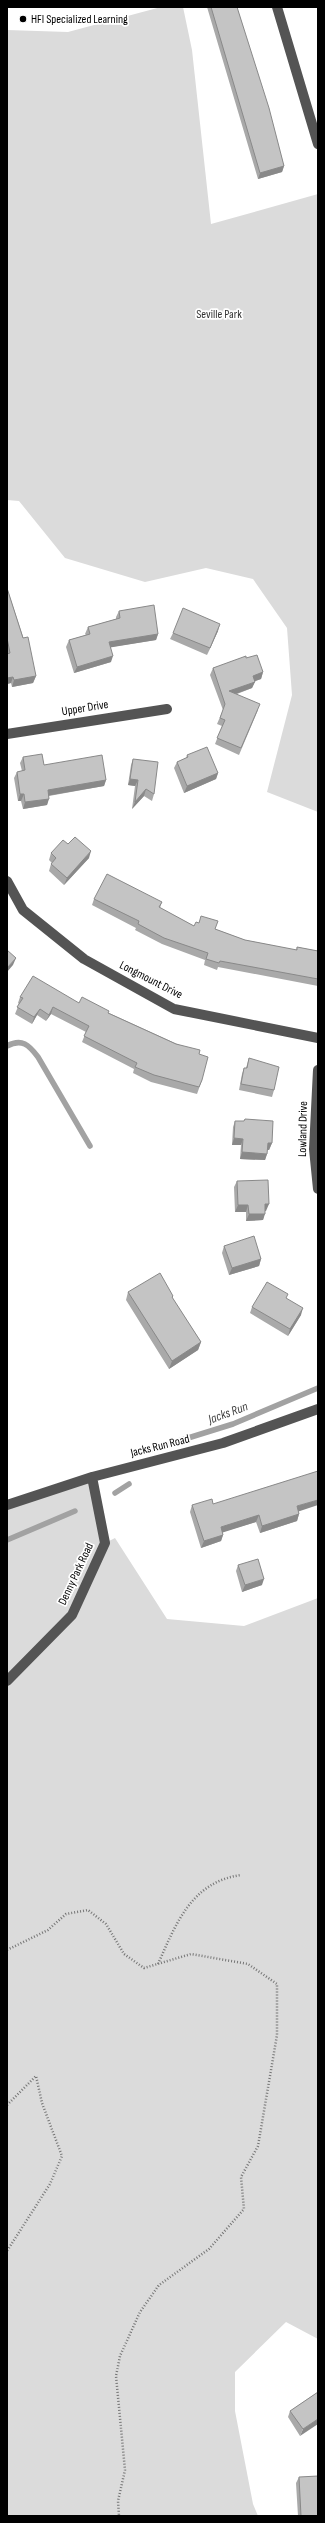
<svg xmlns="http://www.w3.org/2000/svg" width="325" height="2523" font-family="'Sofia Sans Condensed',sans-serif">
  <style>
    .green { fill: #dbdbdb }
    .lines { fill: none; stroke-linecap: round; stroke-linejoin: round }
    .stream { stroke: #a2a2a2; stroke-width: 5.5 }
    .path { stroke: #767676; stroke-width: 2.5; stroke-dasharray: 1 2; stroke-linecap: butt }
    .minor { stroke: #545454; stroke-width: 10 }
    .wall { fill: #a9a9a9 }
    .shaded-wall { fill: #898989 }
    .building { fill: #c4c4c4; stroke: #898989 }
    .poi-dot { fill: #000; stroke: #fff; stroke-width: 1.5 }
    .labels { text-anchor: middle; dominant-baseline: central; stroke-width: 3.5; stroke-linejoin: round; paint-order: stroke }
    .poi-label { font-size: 12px; fill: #000; stroke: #fff; text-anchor: start }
    .park-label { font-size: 12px; fill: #323232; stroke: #fff }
    .street-label { font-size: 12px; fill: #000; stroke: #fff }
    .water-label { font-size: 13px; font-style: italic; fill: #434343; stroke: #fff }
  </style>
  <rect width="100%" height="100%" fill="#fff"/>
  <path class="green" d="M161,7H183L192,50L211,224L318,194V812L267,792L292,695L287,628L253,579L206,568L145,582L65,558L19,501L7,500V30L68,32Z
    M92,1477L105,1543L115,1538L167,1619L244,1626L318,1598V2339L286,2322L235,2372V2411L253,2504L258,2516H7V1505Z"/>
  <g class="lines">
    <path class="stream" d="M7,1046C22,1038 29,1045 38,1057L90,1146
      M143,1452L233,1424L318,1388
      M115,1493L129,1484
      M7,1540L75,1511"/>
    <path class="path" d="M7,1950L48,1930L66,1914L88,1910L106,1924L124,1954L144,1968L191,1954L248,1964L277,1984V2035L258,2146L241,2177L244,2209L209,2249L159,2285L140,2312L120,2356L116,2376L125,2470L118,2501L119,2516
      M158,1964C176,1924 191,1882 241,1875
      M7,2105L36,2076L42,2103L62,2156L50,2184L7,2251"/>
    <path class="minor" d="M277,7L318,144
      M7,734L167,709
      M7,881L23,910L84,959L174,1009L318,1038
      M318,1070L314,1149L318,1189
      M7,1505L92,1477L223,1443L318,1409
      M7,1681L72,1615L105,1543L92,1477"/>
  </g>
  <path class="wall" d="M207,7H237L284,166L282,172L258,179Z
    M7,588L36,676L33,683L12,687L11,683L7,684Z
    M119,611L158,634L156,640L111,647V662L74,673L66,647L69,640L86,635L85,634L88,627L116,619V617Z
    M218,631L207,655L170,639L173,633Z
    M246,658L263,672L261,679L255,681L252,688L237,694L258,710L239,755L215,744L222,726L217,724L223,710L210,675L213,668Z
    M187,755L218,773L216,779L184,793L174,768L177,762L186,758Z
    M23,757L44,765L106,780L104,786L49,796L47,805L23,809L21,801H18L14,778L17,772L22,771L20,763Z
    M133,759L154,794L152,801L144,796L132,809L135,786L128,785L131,765Z
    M68,844L89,858L64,885L49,871L51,864L52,863L49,860L51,853Z
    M94,899L162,902L160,908L194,926L215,929L245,940L296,950L297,947L318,951V986L218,967L217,970L204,965L205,960L162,944L135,930L136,928L92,905Z
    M20,997L79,1003L109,1013L199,1054L202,1080L197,1094L151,1082L133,1073L134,1069L82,1042L86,1032L51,1014L46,1021L37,1015L32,1024L15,1014L19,1004L18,1003Z
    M249,1058L274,1090L272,1097L239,1090L242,1074L244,1068H246Z
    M245,1119L272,1143L269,1150H267V1154L265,1160L240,1159L241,1145H232L233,1127L235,1121H244Z
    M237,1181L266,1211H265L263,1220L246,1221V1212H235L234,1187Z
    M224,1246L261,1259L259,1266L229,1275L222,1253Z
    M128,1292L173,1296L172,1298L201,1342L198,1350L169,1369L126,1300Z
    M287,1299L301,1315L288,1336L250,1313L252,1307Z
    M213,1504L298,1512L299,1514L297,1521L260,1533L256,1522L222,1532L223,1535L221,1541L201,1548L190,1512L192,1505Z
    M238,1565L262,1585L242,1592L236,1571Z
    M318,2392L300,2436L288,2417L290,2411Z
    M299,2477L318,2516H298L296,2483Z"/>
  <path class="shaded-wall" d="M284,166L282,172L258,179L260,173Z
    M220,624L218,631L207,655L210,648Z
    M158,634L156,640L107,648L109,642Z
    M113,656L111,662L74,673L77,667Z
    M263,672L261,679L250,683L253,676Z
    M36,676L33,683L12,687L14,680Z
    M13,677L11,683L7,684V678Z
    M255,682L252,688L227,697L229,691Z
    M218,773L216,779L184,793L187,786Z
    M130,779L138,780L135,786L128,785Z
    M106,780L104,786L46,796L48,790Z
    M146,789L144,796L132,809L135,802Z
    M20,794H24L21,801H18Z
    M49,799L47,805L23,809L25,802Z
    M91,851L89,858L64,885L67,878Z
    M16,958L13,965L7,972V968Z
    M53,1007L51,1014L46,1021Z
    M40,1009L37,1015L32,1024L34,1017Z
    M234,1138L243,1139L241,1145H232Z
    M268,1143H272L269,1150H265Z
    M242,1152L267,1154L265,1160L240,1159Z
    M265,1204H269L266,1211H263Z
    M238,1205H248L246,1212H235Z
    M249,1214H265L263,1220L246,1221Z
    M261,1259L259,1266L229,1275L232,1268Z
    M303,1308L301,1315L288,1336L290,1329Z
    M201,1342L198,1350L169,1369L172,1361Z
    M318,1500V1505L294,1513L297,1506Z
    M299,1514L297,1521L260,1533L262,1526Z
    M259,1515L256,1522L218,1534L221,1527Z
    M223,1535L221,1541L201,1548L204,1541Z
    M264,1579L262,1585L242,1592L245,1585Z
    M318,2419V2424L300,2436L303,2429Z"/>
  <path class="building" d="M211,7H237L269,108L284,166L260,173Z
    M7,588L23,638L28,637L36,676L14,680L13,677L7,678V654L10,653L7,638Z
    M154,605L158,634L109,642L113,656L77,667L69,640L90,634L88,627L120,618L119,611Z
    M183,608L220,624L210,648L173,633Z
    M257,655L263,672L253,676L255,682L229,691L260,704L241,748L217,738L225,720L220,718L225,704L213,668L246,656V658Z
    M207,747L218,773L187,786L177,762L188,757L187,755Z
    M42,754L44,765L102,755L106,780L48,790L49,799L25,802L24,794H20L17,772L25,770L23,757Z
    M133,759L158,762L154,794L146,789L135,802L138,780L130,779Z
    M75,837L91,851L67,878L51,864L56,858L51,853L63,840L68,844Z
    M107,874L162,902L159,907L194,926L196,922L199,923L201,916L218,921L215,929L245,940L297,950V947L318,951V979L220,961L219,963L206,959L208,953L164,938L138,924L139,921L94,899Z
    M7,950L16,958L7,968Z
    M33,976L79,1003L82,997L109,1011L108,1013L176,1044L200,1050L199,1054L208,1057L202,1080L199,1087L154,1075L135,1067L137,1063L84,1036L89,1026L53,1007L49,1015L40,1009L34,1017L17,1007L23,998L20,997Z
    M249,1058L279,1067L274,1090L241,1084L244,1068H247Z
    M245,1119L273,1121L272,1143H268L267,1154L242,1152L243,1139L234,1138L235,1121H244Z
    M268,1180L269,1204H265V1214H249L248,1205H238L237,1181Z
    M254,1236L261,1259L232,1268L224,1246Z
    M160,1273L173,1296L172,1297L201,1342L172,1361L128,1292Z
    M267,1282L288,1294L286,1298L303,1308L290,1329L252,1307Z
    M318,1471V1500L297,1506L299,1514L262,1526L259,1515L221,1527L223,1535L204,1541L192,1505L212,1499L213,1504Z
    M258,1559L264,1579L245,1585L238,1565Z
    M318,2392V2419L303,2429L290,2411Z
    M318,2476V2516H301L299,2477Z"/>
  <circle class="poi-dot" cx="23" cy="19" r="4"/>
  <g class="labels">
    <g class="poi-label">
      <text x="31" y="19">HFI Specialized Learning</text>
    </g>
    <g class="park-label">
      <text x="219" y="314">Seville Park</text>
    </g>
    <g class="street-label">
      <text transform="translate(85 708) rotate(-9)">Upper Drive</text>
      <text transform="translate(151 980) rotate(27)">Longmount Drive</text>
      <text transform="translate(303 1129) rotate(-89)">Lowland Drive</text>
      <text transform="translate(160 1446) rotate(-14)">Jacks Run Road</text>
      <text transform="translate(76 1574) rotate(-65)">Denny Park Road</text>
    </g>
    <g class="water-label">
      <text transform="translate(228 1413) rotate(-20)">Jacks Run</text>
    </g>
  </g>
  <rect width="325" height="2523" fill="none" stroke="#000000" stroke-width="16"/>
</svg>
